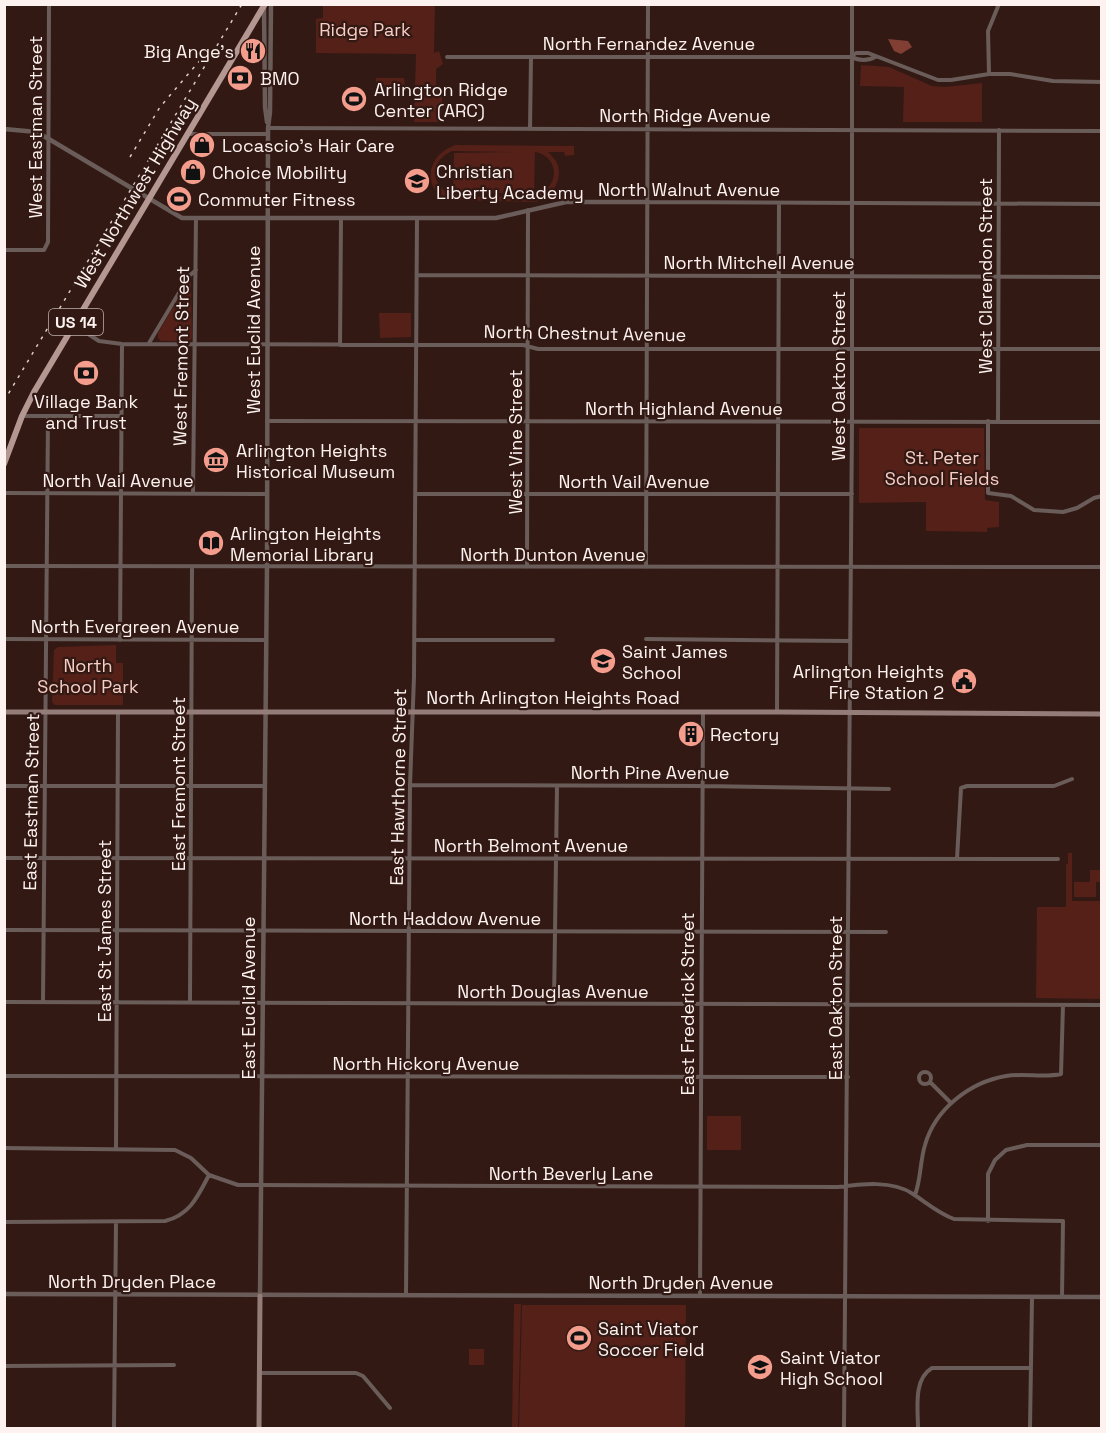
<svg xmlns="http://www.w3.org/2000/svg" width="1106" height="1433" font-family="'Space Grotesk',sans-serif">
  <style>
    .green { fill: #542018; fill-rule: evenodd }
    .water { fill: #813f34 }
    .lines { fill: none; stroke-linecap: round; stroke-linejoin: round }
    .minor { stroke: #6a5c59; stroke-width: 4 }
    .tertiary { stroke: #6a5c59; stroke-width: 4.5 }
    .secondary { stroke: #947d79; stroke-width: 5 }
    .primary { stroke: #b49791; stroke-width: 6 }
    .rail { stroke: #dacdca; stroke-width: 1.5; stroke-dasharray: 3 6; stroke-linecap: butt }
    .labels { text-anchor: middle; dominant-baseline: central; stroke-width: 4.5; stroke-linejoin: round; paint-order: stroke }
    .shield { fill: #321914; stroke: #c0b1ae; stroke-width: 1.5 }
    .shield-label { font-size: 16px; font-weight: bold; fill: #fdf2f0 }
    .park-label { font-size: 18px; fill: #f8cec6; stroke: #321914 }
    .street-label { font-size: 18px; fill: #fdf2f0; stroke: #321914 }
    .poi-label { font-size: 18px; fill: #fdf2f0; stroke: #321914; text-anchor: start }
  </style>
  <rect width="100%" height="100%" fill="#321914"/>
  <path class="green" d="M323,5H435L434,53L439,51L443,64L436,69V86L442,87V122H414L416,54L316,53V19L323,18Z
    M861,65L889,67L932,86L945,87L982,83V122H903L904,87L860,86Z
    M376,78H404L405,90H384L383,85V89H376Z
    M456,145L574,146V155L565,156L564,152H548C551,155 555,159 557,163C564,180 551,198 535,202L454,200C420,194 425,154 456,145ZM452,151L516,152L454,153L453,193H534L535,152C560,156 560,188 536,195C521,196 462,199 451,194C442,191 435,182 435,172C436,162 443,155 452,151Z
    M191,281L192,338L190,341H161L158,338V333L188,282Z
    M379,313H411V337L380,338Z
    M859,428H984L985,500L999,502V527L987,528V532L926,531V502L859,503Z
    M116,645V663H123V705H55L52,702L54,650L58,647Z
    M1068,853H1072V901H1101V999L1036,998L1037,907H1066V865L1068,863Z
    M1090,870H1101V882H1096V897H1074V882H1090Z
    M707,1116H741V1150H707Z
    M514,1304H521L518,1428H512Z
    M522,1305H686L685,1428H519Z
    M469,1349H484V1365H469Z"/>
  <path class="water" d="M888,39L908,41L912,47L901,54L894,51Z"/>
  <g class="lines">
    <path class="minor" d="M852,56L856,53H868L938,80H951L989,74H1010L1053,81L1102,82
      M447,57H852C859,61 868,61 875,57
      M989,74L988,31L999,4
      M268,128L1102,131
      M530,129L531,57
      M189,134H268
      M648,202L1102,204
      M4,250H44L48,242L49,4
      M417,275L1102,277
      M74,325L99,341L122,344L523,345L538,349H1102
      M149,343L189,276L196,270
      M340,345L341,218
      M23,416H121
      M267,421L1102,422
      M988,421V493L1011,496L1034,510L1063,512L1077,508L1094,498L1102,496
      M998,421L999,130
      M4,493L267,494
      M193,494L196,218
      M416,494H852
      M4,566L1102,567
      M527,567L528,210
      M646,567L648,4
      M4,639L266,640
      M646,639L850,641
      M120,640L122,344
      M414,640H553
      M777,712L779,203
      M410,785L703,786L889,789
      M4,786H264
      M4,858L1058,859
      M957,859L961,788L967,786H1054L1072,779
      M4,930L886,932
      M4,1002L1102,1005
      M43,1002L48,416
      M190,1002L192,567
      M554,1004L557,786
      M919 1078a6 6 0 1 1 12 0a6 6 0 1 1-12 0Z
      M4,1076L848,1077
      M930,1082L951,1103
      M4,1148L175,1150L191,1158L209,1175L238,1185L838,1187C861,1184 893,1180 913,1194C927,1203 938,1213 954,1219L1063,1221L1062,1297
      M116,1149L118,712
      M915,1195C921,1179 920,1161 925,1145C935,1109 970,1082 1006,1076C1024,1073 1044,1078 1061,1074L1063,1005
      M988,1221V1174L995,1160L1006,1150L1027,1145H1102
      M4,1222L165,1221C190,1215 198,1196 209,1175
      M406,1295L410,785L414,677L417,218
      M700,1296L703,712
      M4,1366L174,1365
      M260,1373H356L363,1376L390,1408
      M114,1428L116,1222
      M844,1428L852,421V4
      M918,1428C918,1409 913,1379 932,1368H1031
      M1030,1428L1032,1297"/>
    <path class="tertiary" d="M264,8L265,107L267,122
      M4,129L37,132L182,218H496L566,202H648
      M4,1294L1102,1297
      M260,1296L267,567L268,128L270,112L271,4"/>
    <path class="secondary" d="M4,712H777L1102,714
      M259,1428L260,1296"/>
    <path class="primary" d="M4,464L22,416L34,392L265,4"/>
    <path class="rail" d="M130,157L160,107L202,58
      M4,401L242,4"/>
  </g>
  <defs>
    <g id="restaurant-disc" transform="scale(1.35)"><circle r="9.5" fill="#f49d8d" stroke="#321914"/><path d="M-5-6h1v4h1v-4h1v4h1v-4h1v5L-1.5 .5V6h-2V.5L-5-1ZM5-6V6H3V1.5H1.5Q1.5-4 5-6Z" fill="#111"/></g>
    <g id="bank-disc" transform="scale(1.35)"><circle r="9.5" fill="#f49d8d" stroke="#321914"/><path d="M-6-4H6V4H-6ZM0-2.3a2.3 2.3 0 1 0 0 4.6a2.3 2.3 0 1 0 0-4.6Z" fill="#111"/></g>
    <g id="stadium-disc" transform="scale(1.35)"><circle r="9.5" fill="#f49d8d" stroke="#321914"/><path d="M0-5a6.5 5 0 1 0 0 10a6.5 5 0 1 0 0-10ZM-3.5-1.8h7v3.6h-7Z" fill="#111"/></g>
    <g id="shop-disc" transform="scale(1.35)"><circle r="9.5" fill="#f49d8d" stroke="#321914"/><path d="M-5-2.5h2.3a2.7 3.5 0 0 1 5.4 0H5L5.5 6h-11ZM-1.5-2.5h3a1.5 2.3 0 0 0-3 0Z" fill="#111"/></g>
    <g id="school-disc" transform="scale(1.35)"><circle r="9.5" fill="#f49d8d" stroke="#321914"/><path d="M0-5L7-2L0 1L-7-2ZM-4 1L0 2.5L4 1V4Q0 6-4 4Z" fill="#111"/></g>
    <g id="museum-disc" transform="scale(1.35)"><circle r="9.5" fill="#f49d8d" stroke="#321914"/><path d="M0-6L6-3V-2H-6V-3ZM-5-1h2V3h-2ZM-1-1h2V3h-2ZM3-1h2V3H3ZM-6 4H6V6H-6Z" fill="#111"/></g>
    <g id="library-disc" transform="scale(1.35)"><circle r="9.5" fill="#f49d8d" stroke="#321914"/><path d="M-6-4Q-3-5.5-.7-3.5V5Q-3 3-6 4ZM6-4Q3-5.5 .7-3.5V5Q3 3 6 4Z" fill="#111"/></g>
    <g id="civic-disc" transform="scale(1.35)"><circle r="9.5" fill="#f49d8d" stroke="#321914"/><path d="M-.6-6.5H3V-4.5H.6V-3L4-1V1h2V6H-6V1h2V-1L-.6-3ZM-1.2 2.5V6h2.4V2.5Z" fill="#111"/></g>
    <g id="building-disc" transform="scale(1.35)"><circle r="9.5" fill="#f49d8d" stroke="#321914"/><path d="M-4-6H4V6H1V3H-1V6H-4ZM-2.5-4.3h1.7v1.8h-1.7ZM.8-4.3h1.7v1.8H.8ZM-2.5-1h1.7V.8h-1.7ZM.8-1h1.7V.8H.8Z" fill="#111"/></g>
  </defs>
  <g fill-rule="evenodd">
    <use href="#restaurant-disc" x="253" y="51"/>
    <use href="#bank-disc" x="240" y="78"/>
    <use href="#stadium-disc" x="354" y="99"/>
    <use href="#shop-disc" x="202" y="145"/>
    <use href="#shop-disc" x="193" y="172"/>
    <use href="#school-disc" x="417" y="181"/>
    <use href="#stadium-disc" x="179" y="199"/>
    <use href="#bank-disc" x="86" y="373"/>
    <use href="#museum-disc" x="216" y="460"/>
    <use href="#library-disc" x="211" y="543"/>
    <use href="#school-disc" x="603" y="661"/>
    <use href="#civic-disc" x="964" y="681"/>
    <use href="#building-disc" x="691" y="734"/>
    <use href="#stadium-disc" x="579" y="1338"/>
    <use href="#school-disc" x="760" y="1367"/>
  </g>
  <g class="labels">
    <rect class="shield" x="49" y="309" width="54" height="26" rx="4.5"/>
    <g class="shield-label">
      <text x="76" y="322">US 14</text>
    </g>
    <g class="park-label">
      <text x="365" y="29">Ridge Park</text>
      <text x="942" y="457">St. Peter<tspan x="942" dy="21">School Fields</tspan></text>
      <text x="88" y="665">North<tspan x="88" dy="21">School Park</tspan></text>
    </g>
    <g class="street-label">
      <text x="649" y="43">North Fernandez Avenue</text>
      <text x="685" y="115">North Ridge Avenue</text>
      <text transform="translate(35 127) rotate(-90)">West Eastman Street</text>
      <text x="689" y="189">North Walnut Avenue</text>
      <text transform="translate(135 193) rotate(-59)">West Northwest Highway</text>
      <text x="759" y="262">North Mitchell Avenue</text>
      <text transform="translate(985 276) rotate(-90)">West Clarendon Street</text>
      <text transform="translate(253 330) rotate(-90)">West Euclid Avenue</text>
      <text transform="translate(585 333) rotate(1)">North Chestnut Avenue</text>
      <text transform="translate(181 356) rotate(-89)">West Fremont Street</text>
      <text transform="translate(838 376) rotate(-90)">West Oakton Street</text>
      <text x="684" y="408">North Highland Avenue</text>
      <text transform="translate(515 442) rotate(-90)">West Vine Street</text>
      <text x="118" y="480">North Vail Avenue</text>
      <text x="634" y="481">North Vail Avenue</text>
      <text x="553" y="554">North Dunton Avenue</text>
      <text x="135" y="626">North Evergreen Avenue</text>
      <text x="553" y="697">North Arlington Heights Road</text>
      <text x="650" y="772">North Pine Avenue</text>
      <text transform="translate(178 784) rotate(-90)">East Fremont Street</text>
      <text transform="translate(398 787) rotate(-89)">East Hawthorne Street</text>
      <text transform="translate(31 802) rotate(-89)">East Eastman Street</text>
      <text x="531" y="845">North Belmont Avenue</text>
      <text x="445" y="918">North Haddow Avenue</text>
      <text transform="translate(104 931) rotate(-90)">East St James Street</text>
      <text x="553" y="991">North Douglas Avenue</text>
      <text transform="translate(248 998) rotate(-90)">East Euclid Avenue</text>
      <text transform="translate(835 998) rotate(-90)">East Oakton Street</text>
      <text transform="translate(687 1004) rotate(-90)">East Frederick Street</text>
      <text x="426" y="1063">North Hickory Avenue</text>
      <text x="571" y="1173">North Beverly Lane</text>
      <text x="132" y="1281">North Dryden Place</text>
      <text x="681" y="1282">North Dryden Avenue</text>
    </g>
    <g class="poi-label">
      <text x="234" y="51" text-anchor="end">Big Ange's</text>
      <text x="260" y="78">BMO</text>
      <text x="374" y="89">Arlington Ridge<tspan x="374" dy="21">Center (ARC)</tspan></text>
      <text x="222" y="145">Locascio's Hair Care</text>
      <text x="436" y="171">Christian<tspan x="436" dy="21">Liberty Academy</tspan></text>
      <text x="212" y="172">Choice Mobility</text>
      <text x="198" y="199">Commuter Fitness</text>
      <text x="86" y="401" text-anchor="middle">Village Bank<tspan x="86" dy="21">and Trust</tspan></text>
      <text x="236" y="450">Arlington Heights<tspan x="236" dy="21">Historical Museum</tspan></text>
      <text x="230" y="533">Arlington Heights<tspan x="230" dy="21">Memorial Library</tspan></text>
      <text x="622" y="651">Saint James<tspan x="622" dy="21">School</tspan></text>
      <text x="944" y="671" text-anchor="end">Arlington Heights<tspan x="944" dy="21">Fire Station 2</tspan></text>
      <text x="710" y="734">Rectory</text>
      <text x="598" y="1328">Saint Viator<tspan x="598" dy="21">Soccer Field</tspan></text>
      <text x="780" y="1357">Saint Viator<tspan x="780" dy="21">High School</tspan></text>
    </g>
  </g>
  <rect width="1106" height="1433" fill="none" stroke="#fdf2f0" stroke-width="12"/>
</svg>
